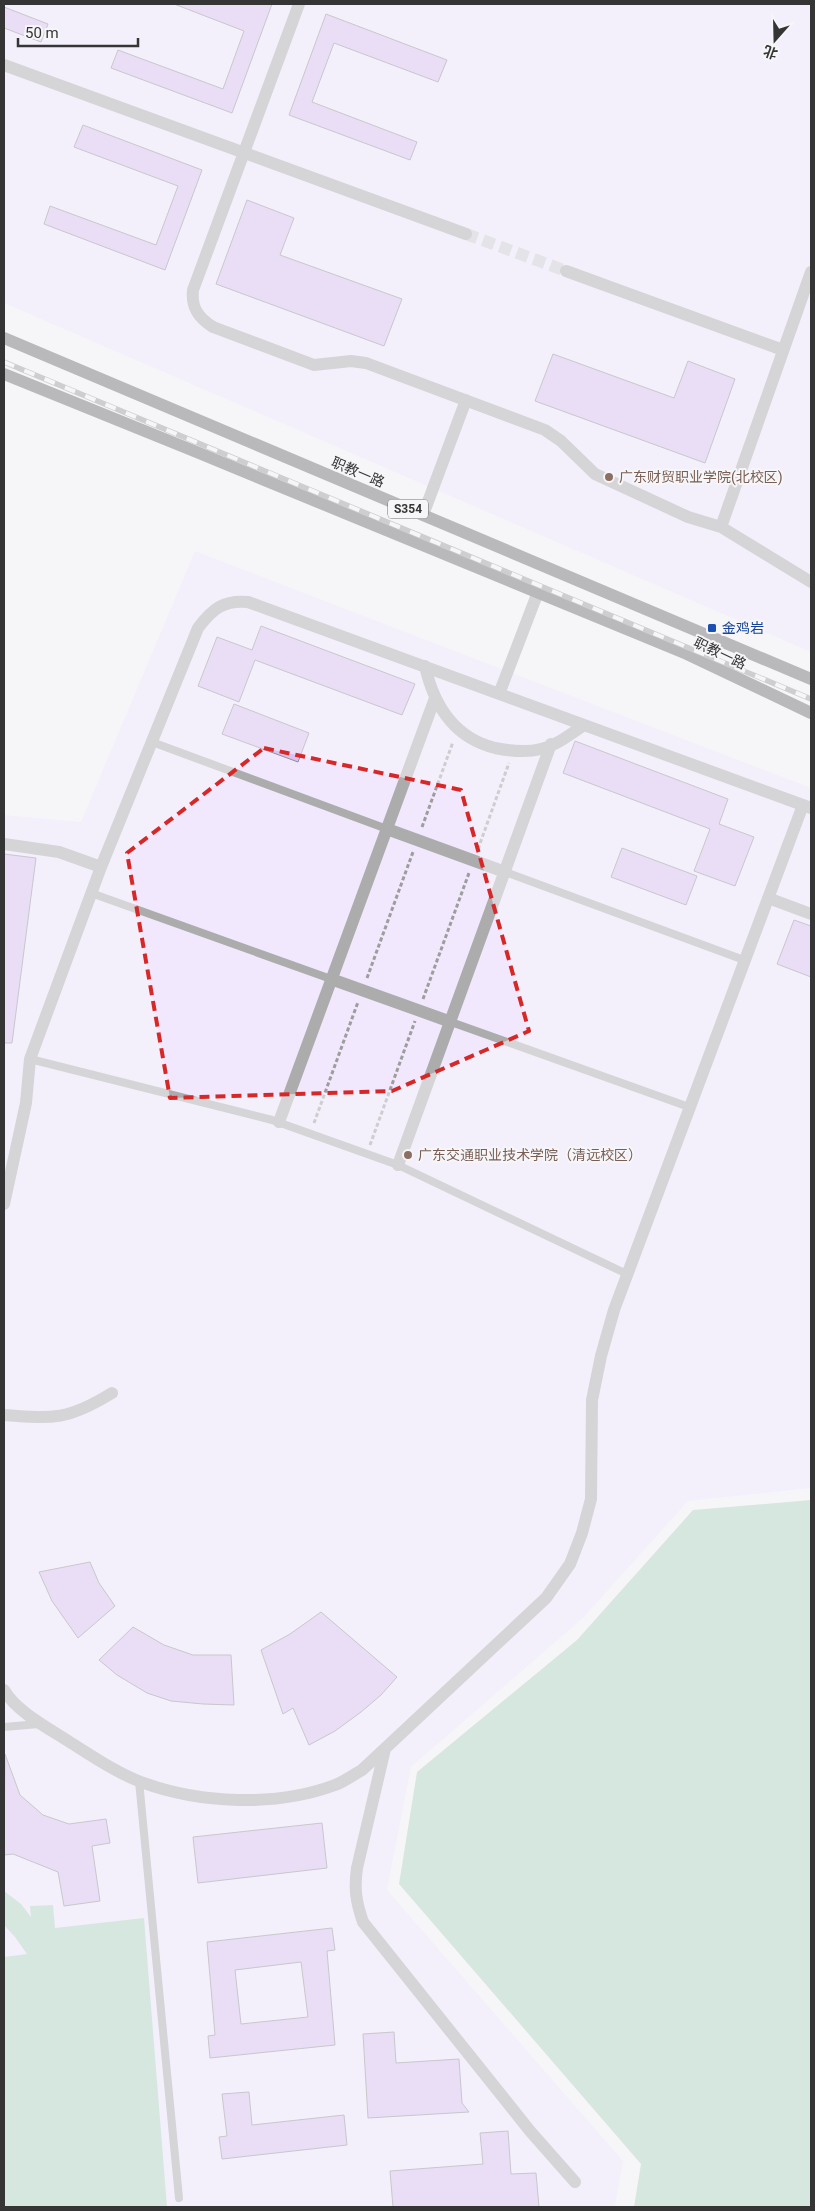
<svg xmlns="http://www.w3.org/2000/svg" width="815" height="2211" font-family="Roboto,'Noto Sans SC',sans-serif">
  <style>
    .education { fill: #f2e8fd }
    .green { fill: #afd5c0 }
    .building { fill: #dac1f1; stroke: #908f91; fill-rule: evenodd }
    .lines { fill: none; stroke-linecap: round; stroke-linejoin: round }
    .street-tunnel { stroke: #cfcfd2; stroke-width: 12; stroke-dasharray: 12 6; stroke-linecap: butt }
    .path { stroke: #9d9d9e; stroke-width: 3; stroke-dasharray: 4 2.5; stroke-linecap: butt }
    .lane { stroke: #adacac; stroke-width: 8 }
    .street { stroke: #adacac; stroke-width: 12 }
    .primary { stroke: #706e6f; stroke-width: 12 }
    .rail-casing { stroke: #9d9d9f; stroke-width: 5.5 }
    .rail { stroke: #f6f6f9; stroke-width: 4; stroke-dasharray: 11; stroke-linecap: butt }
    .marked { fill: none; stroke: #d62828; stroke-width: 4; stroke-dasharray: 10 6; stroke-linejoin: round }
    .education-dot { fill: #8d6e63; stroke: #f6f6f9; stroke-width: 2 }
    .transit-dot { fill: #1a4fb4; stroke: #f6f6f9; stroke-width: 2 }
    .labels { text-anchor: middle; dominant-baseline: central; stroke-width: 4; stroke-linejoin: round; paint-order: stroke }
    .shield { fill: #f6f6f9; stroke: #6f6f70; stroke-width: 1 }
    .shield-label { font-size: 12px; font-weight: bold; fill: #353535 }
    .street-label { font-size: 14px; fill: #353535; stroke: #f6f6f9 }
    .education-label { font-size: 14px; fill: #785e54; stroke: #f6f6f9; text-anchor: start }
    .transit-label { font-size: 14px; fill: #164399; stroke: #f6f6f9; text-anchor: start }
  </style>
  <rect width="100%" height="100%" fill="#f6f6f9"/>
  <path class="education" d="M4,4H811V652L4,303Z
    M195,551L811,788V1488L688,1501L582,1619L411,1767L387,1890L623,2161L615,2207H4V815L81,822Z"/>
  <path class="green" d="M811,1500V2207H634L641,2164L399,1884L417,1772L577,1640L693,1510Z
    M4,1891L21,1904L31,1917L30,1906L53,1905L55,1928L144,1918L167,2207H4V1957L27,1954L15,1937L4,1925Z"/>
  <path class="building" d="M174,4H272L232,113L111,68L118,50L223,89L244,31Z
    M4,7L48,24L41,42L4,28Z
    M326,14L447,60L438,82L334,43L312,102L417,142L410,160L289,115Z
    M83,125L202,170L165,270L44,224L50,206L156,245L178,186L74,147Z
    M247,200L294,218L280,255L402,299L384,346L216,284Z
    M553,354L674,398L688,361L735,379L705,463L535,401Z
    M261,626L415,684L402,715L255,660L239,702L198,686L217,637L252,650Z
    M234,704L309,733L298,762L222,734Z
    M575,741L728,799L719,824L754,837L735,886L694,871L710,829L563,773Z
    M622,848L697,876L686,905L611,877Z
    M4,854L36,858L12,1043H4Z
    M794,920L811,926V977L777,964Z
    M90,1562L99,1583L115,1606L78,1638L52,1601L39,1572Z
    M321,1612L397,1677L381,1695L361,1712L335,1731L309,1745L293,1708L283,1714L261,1650L290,1634Z
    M133,1627L164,1645L193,1655H231L234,1705L203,1704L171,1701L147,1693L117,1675L99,1660Z
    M5,1754L20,1795L43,1815L69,1824L106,1819L110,1843L92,1846L100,1901L64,1906L58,1872L13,1854L4,1855Z
    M322,1823L327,1868L198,1883L193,1837Z
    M332,1928L335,1950L327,1951L335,2045L210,2058L208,2036L215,2035L207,1942ZM301,1962L308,2017L241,2024L235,1970Z
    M394,2032L396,2063L459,2059L462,2103L469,2112L368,2118L363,2034Z
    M249,2092L252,2125L344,2115L347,2145L222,2159L219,2137L227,2136L222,2094Z
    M508,2131L511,2174L536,2173L539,2207H393L390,2171L483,2164L480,2133Z"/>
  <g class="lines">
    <path class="street-tunnel" d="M466,234L566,271"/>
    <path class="path" d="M422,827L453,742
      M478,849L509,763
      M367,978L413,852
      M423,999L469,873
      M314,1123L358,1002
      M370,1145L415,1021"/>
    <path class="lane" d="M152,742L387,829
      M505,872L744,960
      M91,893L331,979
      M451,1022L689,1107
      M30,1059L272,1120L398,1165L627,1274
      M4,1727L39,1724
      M139,1781L179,2198"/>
    <path class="street" d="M299,4L193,290C191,307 198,318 213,327L314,365L351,361L366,363L545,430L561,441L595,474L688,517L721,527L811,582
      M4,65L466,234
      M566,271L783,350
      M423,515L466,400
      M721,527L811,272
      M425,666C434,706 455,738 495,748C510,751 526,753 541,749C557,745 571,734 584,725
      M499,694L538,592
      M387,829L505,872
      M4,844L59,852L101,867
      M768,898L811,914
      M331,979L451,1022
      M279,1122L435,698
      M398,1165L551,744
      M4,1204L26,1103L30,1059L101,867L198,628C213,608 224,600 248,602L811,808
      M4,1415C54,1419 68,1420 112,1393
      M4,1690C15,1710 46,1727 65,1739C89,1754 115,1772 141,1782C200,1804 276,1807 335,1785C344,1782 353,1775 362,1770L546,1598L570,1564L582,1533L591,1499L592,1400L601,1356L614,1310L803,805
      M385,1749L357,1868C354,1889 356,1902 363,1922L530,2131L575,2182"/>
    <path class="primary" d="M4,338L811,679
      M4,374L199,453L687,654L811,713"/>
    <g class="rail-casing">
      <path id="rail" d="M4,362L811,699"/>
    </g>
    <use href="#rail" class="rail"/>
  </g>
  <path d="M0 0H815V2211H0ZM264,748L461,790L529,1031L392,1091L170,1098L127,853Z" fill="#f6f6f9" fill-opacity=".55" fill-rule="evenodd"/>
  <path class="marked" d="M264,748L461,790L529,1031L392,1091L170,1098L127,853Z"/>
  <g class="education-dot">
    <circle cx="609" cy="477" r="5"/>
    <circle cx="408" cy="1155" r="5"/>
  </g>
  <rect class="transit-dot" x="707" y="623" width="10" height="10" rx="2.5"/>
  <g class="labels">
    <rect class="shield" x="388" y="499.5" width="40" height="19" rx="4"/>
    <g class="shield-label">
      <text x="408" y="509">S354</text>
    </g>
    <g class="street-label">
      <text transform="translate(358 472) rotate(23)">职教一路</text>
      <text transform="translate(720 653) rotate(25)">职教一路</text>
    </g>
    <g class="education-label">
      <text x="619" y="477">广东财贸职业学院(北校区)</text>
      <text x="418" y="1155">广东交通职业技术学院（清远校区）</text>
    </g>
    <g class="transit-label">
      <text x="722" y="628">金鸡岩</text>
    </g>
  </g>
  <rect width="815" height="2211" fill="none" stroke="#353535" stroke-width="10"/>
  <g transform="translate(775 40) rotate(200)" stroke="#f6f6f9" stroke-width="4" paint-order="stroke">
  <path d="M0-4L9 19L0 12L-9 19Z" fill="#353535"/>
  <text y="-8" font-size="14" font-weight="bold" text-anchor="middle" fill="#353535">北</text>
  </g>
  <path d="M18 38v8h120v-8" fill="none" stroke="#353535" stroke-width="2.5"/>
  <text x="25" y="38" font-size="15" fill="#353535" stroke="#f6f6f9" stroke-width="4" paint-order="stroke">50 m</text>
</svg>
